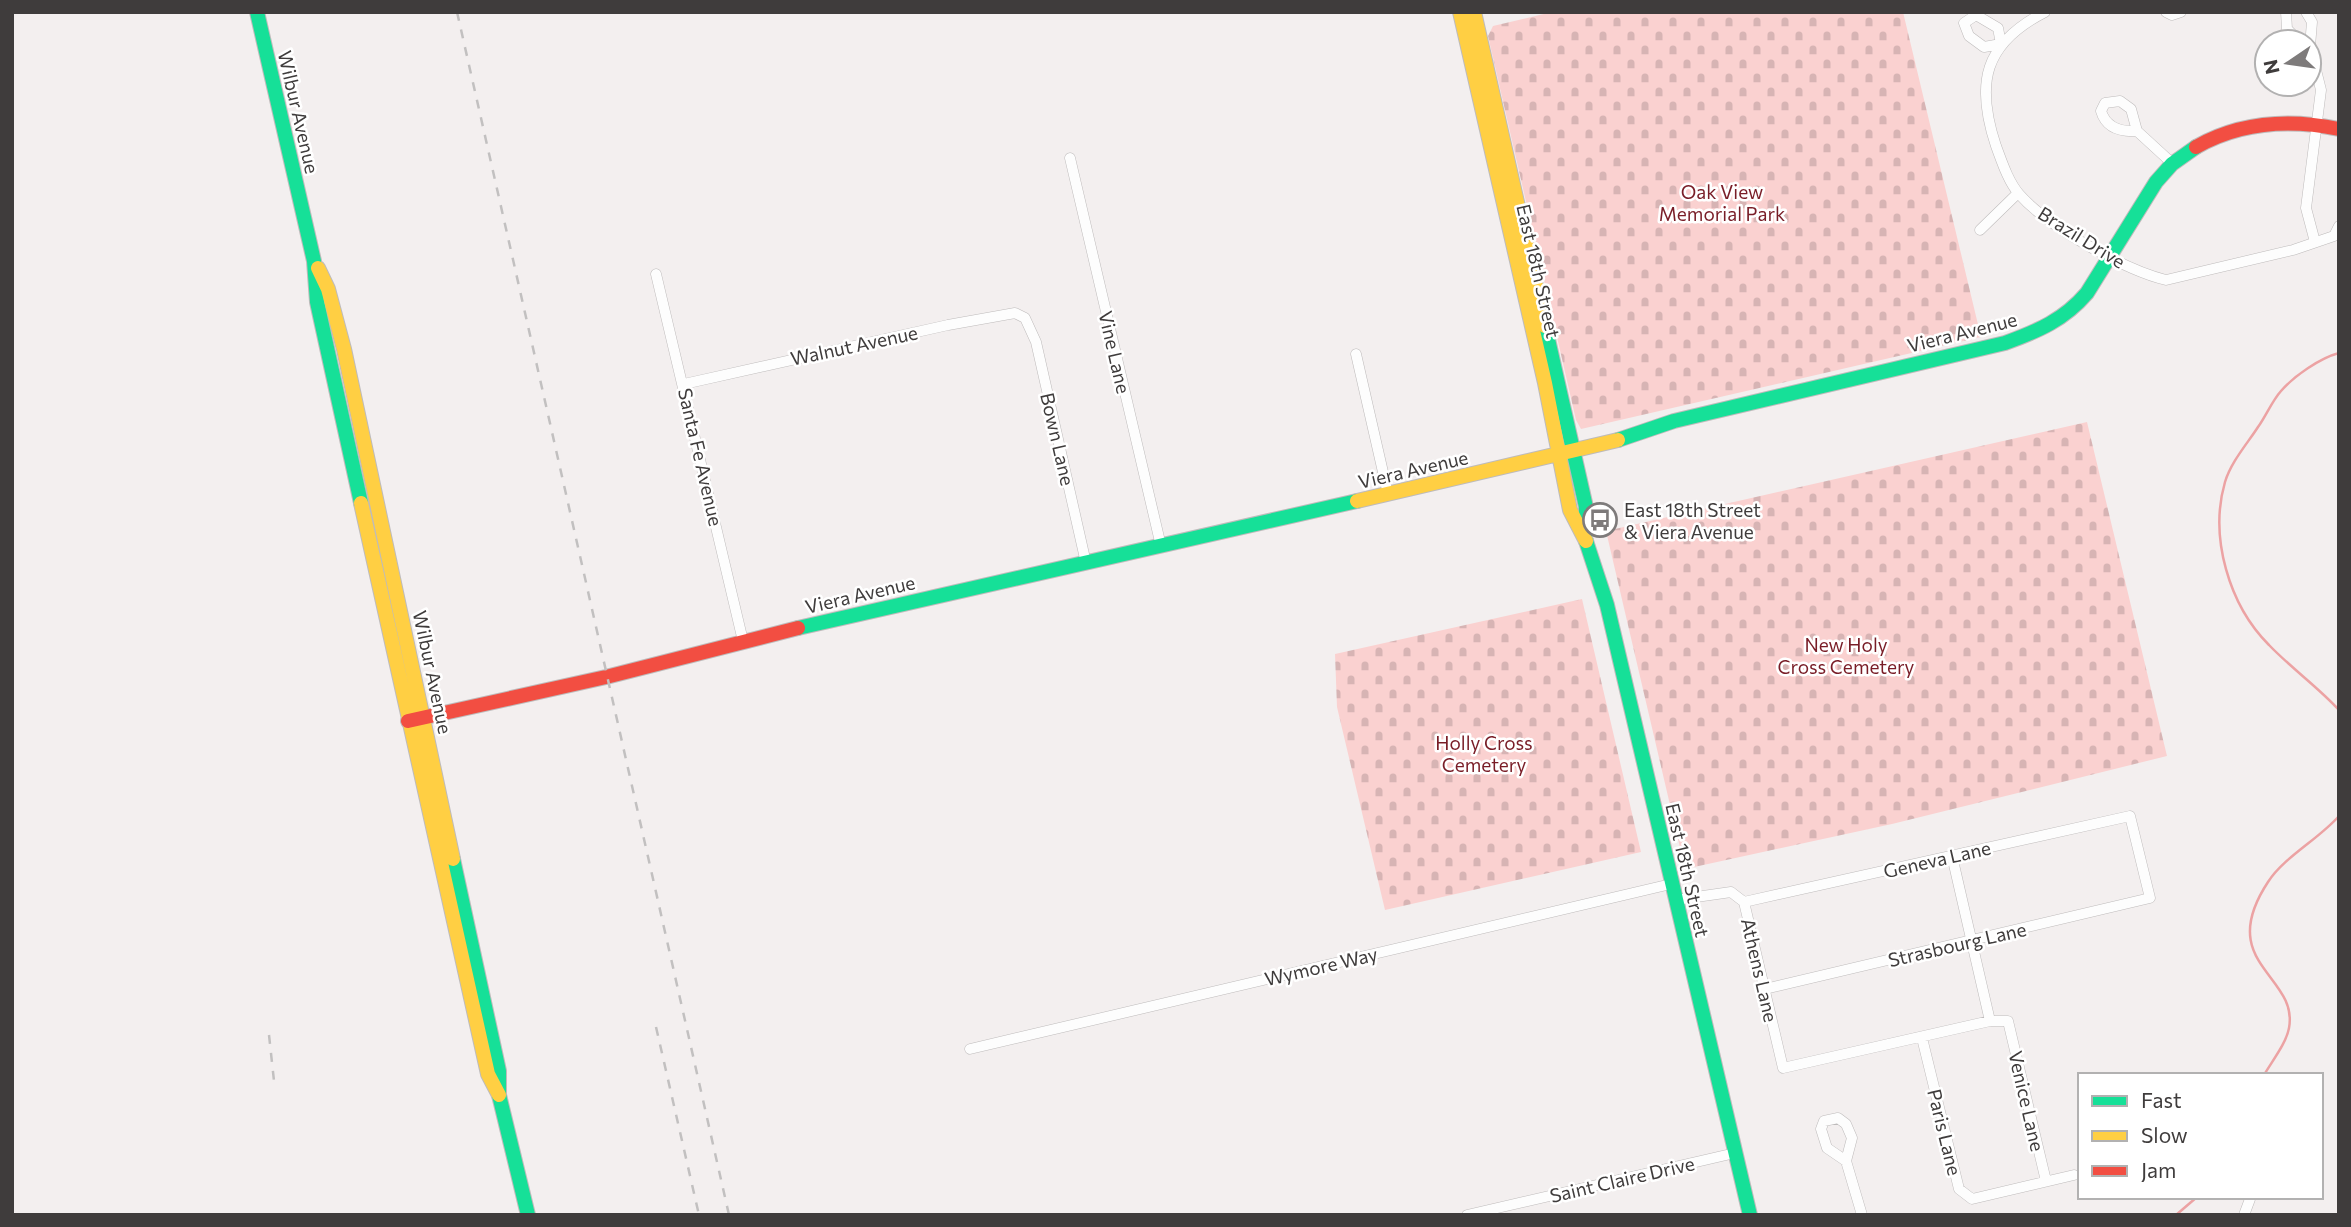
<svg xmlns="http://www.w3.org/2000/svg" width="2351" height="1227" font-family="Commissioner,sans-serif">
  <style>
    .cemetery { fill: url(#cemetery-stones) }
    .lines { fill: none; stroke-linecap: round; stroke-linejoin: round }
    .stream { stroke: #eca2a3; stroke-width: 2.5 }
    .street-casing { stroke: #bebbbb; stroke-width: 11 }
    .fast-casing { stroke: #bebbbb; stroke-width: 16 }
    .slow-casing { stroke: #bebbbb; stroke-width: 16 }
    .jam-casing { stroke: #bebbbb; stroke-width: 16 }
    .street { stroke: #fdfdfd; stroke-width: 10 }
    .fast { stroke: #16e098; stroke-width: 14 }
    .slow { stroke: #ffcf43; stroke-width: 14 }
    .jam { stroke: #f24e42; stroke-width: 14 }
    .rail { stroke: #c2c0c0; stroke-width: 2.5; stroke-dasharray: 9 9; stroke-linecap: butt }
    .labels { text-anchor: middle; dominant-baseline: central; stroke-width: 5; stroke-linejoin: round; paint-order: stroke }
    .street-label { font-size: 19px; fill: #3f3c3c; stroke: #fff }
    .park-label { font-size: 19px; fill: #791d27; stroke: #fff }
    .poi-label { font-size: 19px; fill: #3f3c3c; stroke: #fff; text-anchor: start }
  </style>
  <defs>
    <pattern id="cemetery-stones" width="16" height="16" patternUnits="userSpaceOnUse" patternTransform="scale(1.75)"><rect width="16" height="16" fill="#fad1d0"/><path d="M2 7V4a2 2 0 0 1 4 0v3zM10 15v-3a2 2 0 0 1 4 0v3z" fill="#d7b4b4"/></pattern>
  </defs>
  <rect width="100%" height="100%" fill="#f3efef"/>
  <path class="cemetery" d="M1552,12H1903L1981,337L1581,429L1576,420L1488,36L1493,26Z
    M2087,422L2167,756L1892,824L1685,869L1606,531Z
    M1582,599L1641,852L1385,910L1337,707L1335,654Z"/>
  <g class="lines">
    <path class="stream" d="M2339,353C2320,358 2294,376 2281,391C2272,401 2266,416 2258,427C2247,444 2231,462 2225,482C2209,537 2229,605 2269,645C2291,668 2318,687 2339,710
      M2264,1075C2272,1061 2286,1044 2289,1028C2299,975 2214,964 2268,882C2284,857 2319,839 2339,816
      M2176,1215L2197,1197"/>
    <g class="street-casing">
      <path id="street" d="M2045,12C1984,43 1975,83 1996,146C2002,162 2008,181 2019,194C2048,227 2125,270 2166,280L2293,250L2334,236L2339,226
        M2166,12L2172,15L2181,12
        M2286,12L2287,29L2300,42
        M2306,12L2312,22L2310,46L2321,90L2306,208L2315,242
        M1976,15L1998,28L2001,44L1984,47L1969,36L1964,23Z
        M2137,131C2121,132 2106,128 2101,111L2105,103L2120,101L2131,109L2137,131L2173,164
        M1070,158L1161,546
        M1980,230L2018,193
        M656,274L743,641
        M1356,354L1388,494
        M684,384L948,325L1015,313L1025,318L1036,342L1086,563
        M1952,856L1990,1021
        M1675,900L1731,892L1744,902L1783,1068L1990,1021H2008L2046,1181
        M1744,902L2130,816L2150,898L1765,989
        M1922,1038L1959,1189L1972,1199L2074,1175
        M970,1049L1671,884
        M1846,1161L1827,1148L1821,1129L1824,1121L1838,1118L1846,1124L1852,1138L1846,1161L1862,1215
        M1467,1215L1735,1153
        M2244,1215L2250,1199"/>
    </g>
    <g class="fast-casing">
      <path id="fast" d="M257,12L314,261L317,302L361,503
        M1545,326L1586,507L1585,534
        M1618,440L1674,421L2005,343C2038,331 2064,320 2087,293L2156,182L2172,164L2196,147
        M1586,541L1607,605L1750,1215
        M798,628L1357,501
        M453,859L499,1071V1095L528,1215"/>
    </g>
    <g class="slow-casing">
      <path id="slow" d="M1460,12L1545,383L1570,510L1586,541
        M1474,12L1545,326
        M318,268L328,289L344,349L453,859
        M1357,501L1618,440
        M361,503L488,1074L499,1095"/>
    </g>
    <g class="jam-casing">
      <path id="jam" d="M2196,147C2240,122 2290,119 2339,129
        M408,721L606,677L798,628"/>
    </g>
    <use href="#street" class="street"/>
    <use href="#fast" class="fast"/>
    <use href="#slow" class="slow"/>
    <use href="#jam" class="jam"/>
    <path class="rail" d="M457,12L729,1215
      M656,1027L699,1215
      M269,1035L274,1081"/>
  </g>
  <defs>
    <g id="bus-ring" transform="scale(1.75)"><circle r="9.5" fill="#fff" stroke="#7e7b7b" stroke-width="1.5"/><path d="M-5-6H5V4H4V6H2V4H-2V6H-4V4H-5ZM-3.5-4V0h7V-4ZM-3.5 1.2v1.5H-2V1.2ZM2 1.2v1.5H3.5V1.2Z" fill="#7e7b7b"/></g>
  </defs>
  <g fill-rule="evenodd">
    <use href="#bus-ring" x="1600" y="520"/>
  </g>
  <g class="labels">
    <g class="street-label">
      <text transform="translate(299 112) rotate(77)">Wilbur Avenue</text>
      <text transform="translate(2082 237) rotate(32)">Brazil Drive</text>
      <text transform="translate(1539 271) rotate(77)">East 18th Street</text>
      <text transform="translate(1962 332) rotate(-14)">Viera Avenue</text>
      <text transform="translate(854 345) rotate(-12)">Walnut Avenue</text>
      <text transform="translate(1115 352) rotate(77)">Vine Lane</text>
      <text transform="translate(1058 439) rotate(77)">Bown Lane</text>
      <text transform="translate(701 457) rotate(77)">Santa Fe Avenue</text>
      <text transform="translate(1413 469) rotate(-13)">Viera Avenue</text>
      <text transform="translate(860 594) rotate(-13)">Viera Avenue</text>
      <text transform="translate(433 672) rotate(78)">Wilbur Avenue</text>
      <text transform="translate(1937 859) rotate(-13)">Geneva Lane</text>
      <text transform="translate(1688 870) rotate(77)">East 18th Street</text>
      <text transform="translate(1957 944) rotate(-13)">Strasbourg Lane</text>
      <text transform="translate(1321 966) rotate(-13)">Wymore Way</text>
      <text transform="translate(1760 970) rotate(77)">Athens Lane</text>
      <text transform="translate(2027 1101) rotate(77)">Venice Lane</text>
      <text transform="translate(1945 1132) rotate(76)">Paris Lane</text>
      <text transform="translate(1622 1179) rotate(-13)">Saint Claire Drive</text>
    </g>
    <g class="park-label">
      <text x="1722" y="191">Oak View<tspan x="1722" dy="22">Memorial Park</tspan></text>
      <text x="1846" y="644">New Holy<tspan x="1846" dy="22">Cross Cemetery</tspan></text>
      <text x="1484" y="742">Holly Cross<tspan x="1484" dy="22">Cemetery</tspan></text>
    </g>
    <g class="poi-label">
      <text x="1624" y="509">East 18th Street<tspan x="1624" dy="22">&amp; Viera Avenue</tspan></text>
    </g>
  </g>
  <rect width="2351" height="1227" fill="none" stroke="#3f3c3c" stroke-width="28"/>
  <rect x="2078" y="1073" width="245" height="126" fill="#ffffff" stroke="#b2b1b1" stroke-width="2"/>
  <rect x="2092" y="1096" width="35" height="10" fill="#16e098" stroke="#b2b1b1" stroke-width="2"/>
  <text x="2141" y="1108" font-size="21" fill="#3f3c3c">Fast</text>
  <rect x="2092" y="1131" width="35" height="10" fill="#ffcf43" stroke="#b2b1b1" stroke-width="2"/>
  <text x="2141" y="1143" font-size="21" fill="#3f3c3c">Slow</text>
  <rect x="2092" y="1166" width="35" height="10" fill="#f24e42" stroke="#b2b1b1" stroke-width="2"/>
  <text x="2141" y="1178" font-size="21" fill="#3f3c3c">Jam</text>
  <g transform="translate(2288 63) rotate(257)"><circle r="33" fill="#ffffff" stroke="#b2b1b1" stroke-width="2"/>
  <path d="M0-5L12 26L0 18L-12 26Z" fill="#7e7b7b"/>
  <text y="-10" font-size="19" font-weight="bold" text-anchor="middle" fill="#3f3c3c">N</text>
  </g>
</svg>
